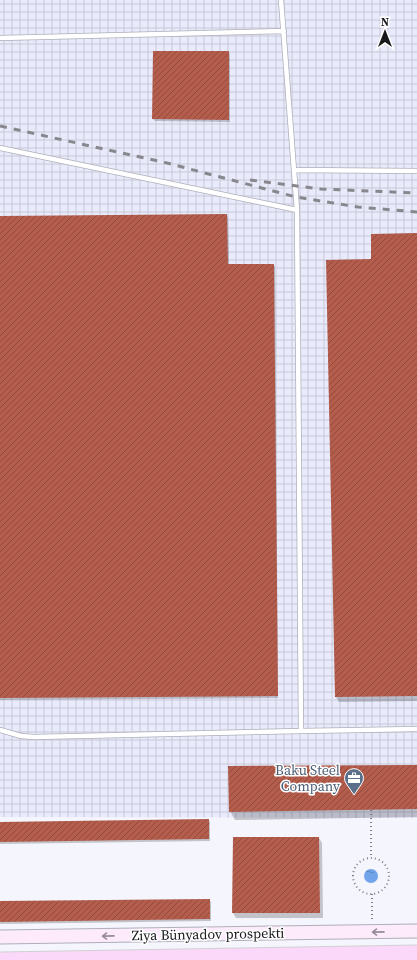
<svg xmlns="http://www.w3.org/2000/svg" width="417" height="960" font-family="'Source Serif 4',serif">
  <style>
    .industrial { fill: url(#industrial-grid) }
    .water { fill: url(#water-ripples) }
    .shadow { fill: #0003 }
    .building { fill: url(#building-hatch) }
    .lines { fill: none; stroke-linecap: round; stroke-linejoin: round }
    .service-casing { stroke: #aeafba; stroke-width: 6 }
    .secondary-casing { stroke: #aeafba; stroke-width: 15 }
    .primary-casing { stroke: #d1d1d2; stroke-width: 17 }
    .path { stroke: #7e7e84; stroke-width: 2; stroke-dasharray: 1 3; stroke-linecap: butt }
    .service { stroke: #fff; stroke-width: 4.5 }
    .secondary { stroke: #fdebfc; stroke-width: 13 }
    .primary { stroke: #fbd7f9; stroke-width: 15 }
    .rail { stroke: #87878d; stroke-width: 3; stroke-dasharray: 7 7; stroke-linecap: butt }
    .oneway { stroke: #968c97 }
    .labels { text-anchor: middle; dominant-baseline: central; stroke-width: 3; stroke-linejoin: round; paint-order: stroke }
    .service-label { font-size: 14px; fill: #4e5e75; stroke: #fff; text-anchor: end }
    .street-label { font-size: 14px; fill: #18181c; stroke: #fff }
  </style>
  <defs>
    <pattern id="industrial-grid" width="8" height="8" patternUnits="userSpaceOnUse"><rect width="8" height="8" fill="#e9ebfd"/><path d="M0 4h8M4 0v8" fill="none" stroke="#c7c9d8"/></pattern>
    <pattern id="water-ripples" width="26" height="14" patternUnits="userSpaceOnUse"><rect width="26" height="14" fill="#71a4ea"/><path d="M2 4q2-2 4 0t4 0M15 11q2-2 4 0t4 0" fill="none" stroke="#5c85bd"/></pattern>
    <pattern id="building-hatch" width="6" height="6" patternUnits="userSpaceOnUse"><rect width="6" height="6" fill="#b45d4c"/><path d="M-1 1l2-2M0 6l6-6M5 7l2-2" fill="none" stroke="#914c3e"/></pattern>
  </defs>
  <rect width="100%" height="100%" fill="#f4f5fd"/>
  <path class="industrial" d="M0,0H417V818L0,817Z"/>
  <path class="water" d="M364 876a7 7 0 1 1 14 0a7 7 0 1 1-14 0Z"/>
  <path class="shadow" d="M154,52H229L230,55V122L155,121L153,119Z
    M227,215L228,218L229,265H274L275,267L278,698L0,700V217Z
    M417,234V701L339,702L336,697L327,261L372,260Z
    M417,766V817L235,820L230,811Z
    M209,820L210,822V841L0,844V823Z
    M234,838H319L322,843L323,918H236L233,913Z
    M209,900L211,902V921L0,924V902Z"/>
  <path class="building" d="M153,51H229V120L152,119Z
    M227,214L228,264H274L278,696L0,698V216Z
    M417,233V696L335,697L326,260L371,259V234Z
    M417,765V809L229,812L228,766Z
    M209,819V839L0,842V822Z
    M233,837H319L320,913H232Z
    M210,899V919L0,922V901Z"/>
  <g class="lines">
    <g class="service-casing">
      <path id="service" d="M281,0L297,210L301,731
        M0,38L284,31
        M0,148L297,210
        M294,170L417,171
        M0,730L21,736L34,737L301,731L417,729"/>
    </g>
    <g class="secondary-casing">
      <path id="secondary" d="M0,937L417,931"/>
    </g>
    <g class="primary-casing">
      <path id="primary" d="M0,960L417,953"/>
    </g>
    <path class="path" d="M371,810V858
      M353 876a18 18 0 1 1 36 0a18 18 0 1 1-36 0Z
      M372,894V919"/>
    <use href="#service" class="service"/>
    <use href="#secondary" class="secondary"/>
    <use href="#primary" class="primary"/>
    <path class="rail" d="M0,126L167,163L296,197L358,207L417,212
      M250,180L321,189L417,193"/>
  </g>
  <defs><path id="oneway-shaft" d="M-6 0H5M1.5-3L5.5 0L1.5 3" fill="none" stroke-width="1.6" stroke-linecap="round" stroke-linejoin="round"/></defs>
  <g class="oneway">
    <use href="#oneway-shaft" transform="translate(378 932) rotate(179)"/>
    <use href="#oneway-shaft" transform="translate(108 936) rotate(179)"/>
  </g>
  <defs>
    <g id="office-pin" transform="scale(1)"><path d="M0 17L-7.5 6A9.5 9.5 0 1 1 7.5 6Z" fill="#5c6f8a" stroke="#fff"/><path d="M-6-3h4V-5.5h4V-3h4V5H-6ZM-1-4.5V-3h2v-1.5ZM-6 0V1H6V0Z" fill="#fff"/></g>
  </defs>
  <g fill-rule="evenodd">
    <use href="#office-pin" x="354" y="778"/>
  </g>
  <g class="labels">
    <g class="service-label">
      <text x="340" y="770">Baku Steel<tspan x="340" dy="16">Company</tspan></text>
    </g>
    <g class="street-label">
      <text transform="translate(208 934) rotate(-1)">Ziya Bünyadov prospekti</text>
    </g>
  </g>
  <g transform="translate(385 32)" stroke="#ffffff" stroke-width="3" paint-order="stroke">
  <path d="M0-3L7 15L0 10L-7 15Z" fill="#18181c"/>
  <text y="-6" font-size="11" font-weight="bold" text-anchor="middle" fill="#18181c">N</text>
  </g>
</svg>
